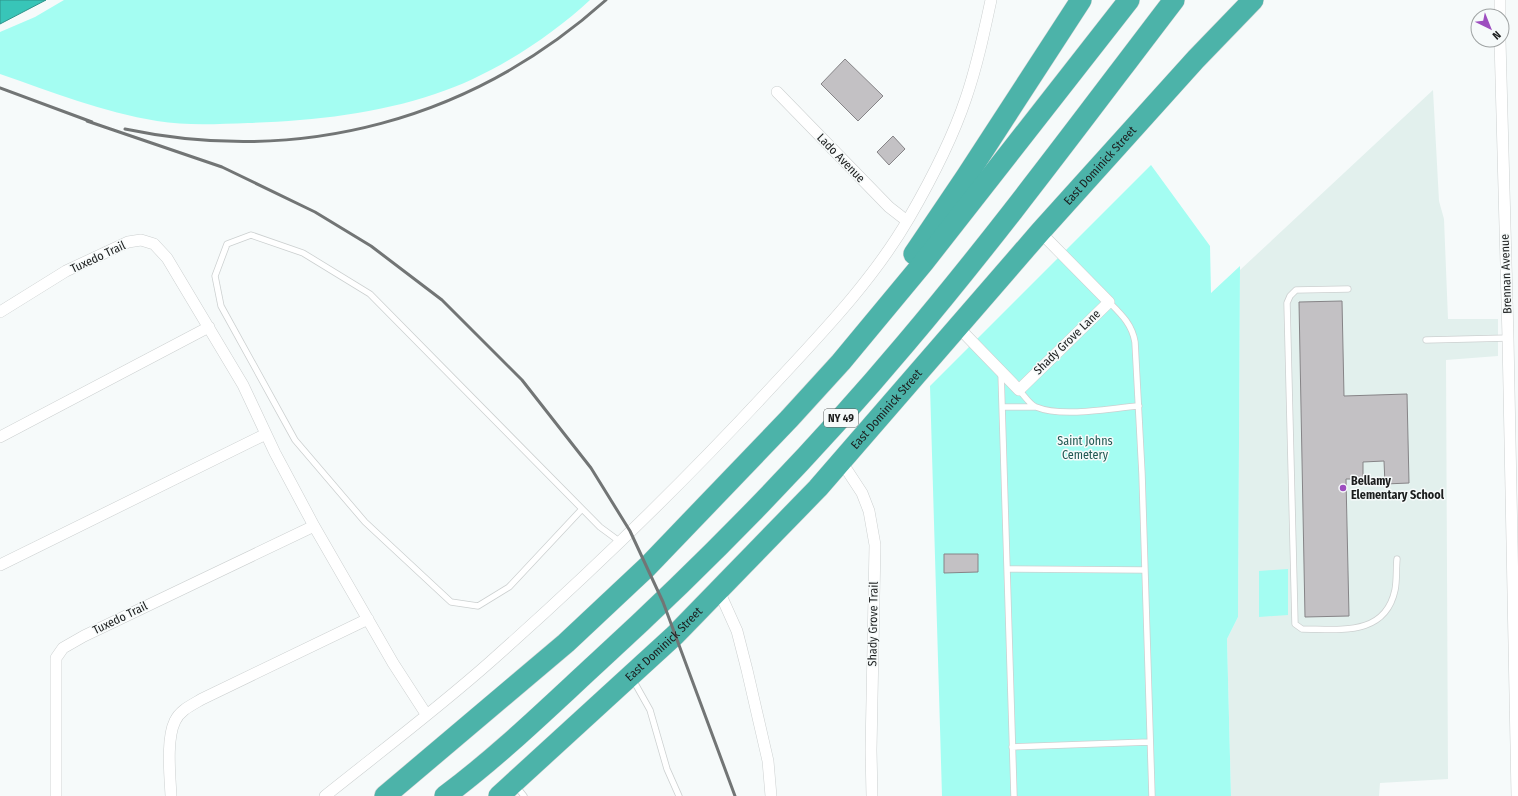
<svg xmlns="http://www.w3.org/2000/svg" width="1518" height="796" font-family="'Fira Sans Condensed',sans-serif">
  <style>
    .built { fill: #e2f0ed }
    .green { fill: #a4fdf2 }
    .water { fill: #38c5b8; stroke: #2f938a }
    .building { fill: #c3c1c4; stroke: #868487 }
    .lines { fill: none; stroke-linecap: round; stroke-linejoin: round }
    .lane-casing { stroke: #ccd0d0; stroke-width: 7 }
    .street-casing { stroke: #ccd0d0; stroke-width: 12 }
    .highway-casing { stroke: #d6d6d6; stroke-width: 22 }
    .lane { stroke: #fff; stroke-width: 5.5 }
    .street { stroke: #fff; stroke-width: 11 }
    .highway { stroke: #4cb3a9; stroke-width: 21 }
    .rail { stroke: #727575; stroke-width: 3 }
    .poi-dot { fill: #9d4ebf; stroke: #f6fafa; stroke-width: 1.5 }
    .labels { text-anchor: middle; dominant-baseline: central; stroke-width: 3; stroke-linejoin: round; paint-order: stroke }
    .shield { fill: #f6fafa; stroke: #5d5f5f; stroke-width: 1 }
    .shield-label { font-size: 11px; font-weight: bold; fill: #1b1d1d }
    .street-label { font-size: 12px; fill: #1b1d1d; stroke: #f6fafa }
    .park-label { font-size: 12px; fill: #215953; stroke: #f6fafa }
    .poi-label { font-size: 12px; font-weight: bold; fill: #1b1d1d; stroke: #f6fafa; text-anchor: start }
  </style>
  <rect width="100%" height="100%" fill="#f6fafa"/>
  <path class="built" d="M1433,90L1439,201L1444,219L1448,319H1498V356L1446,360L1448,779L1380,783L1379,796H1231L1227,639L1238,617L1240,270Z"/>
  <path class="green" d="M64,0H590C549,38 489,77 435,94C376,114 311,121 248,123C218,124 187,126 157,121C103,112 52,92 0,74V32L35,17Z
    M1151,165L1210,246L1211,293L1240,266L1238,617L1227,639L1231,796H942L930,386Z
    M1288,569V615L1259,617V571Z"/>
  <path class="water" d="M0,0H46L0,24Z"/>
  <path class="building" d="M845,59L883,96L858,121L821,84Z
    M893,136L905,149L889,165L877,152Z
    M1342,301L1344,396L1407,394L1409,483L1385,484L1384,461L1363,462V479H1346L1349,616L1305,617L1299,302Z
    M944,554H978V572L944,573Z"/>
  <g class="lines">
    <g class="lane-casing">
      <path id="lane" d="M1348,289L1296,290L1290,296L1287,303L1295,624L1302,629C1339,629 1385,637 1395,590C1397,580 1396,569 1397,559
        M1109,302C1121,314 1132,324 1135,342L1142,474L1152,796
        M1426,340L1508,338
        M1001,372L1014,796
        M1019,390C1024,395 1030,405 1036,407C1063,418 1110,408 1139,406
        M1002,407H1035
        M582,509L509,587L478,606L451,602L365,522L295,440L221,306L215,276L227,244L251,235L303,253L370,294L600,527L619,541
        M1007,569L1144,570
        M632,678L650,710L667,769L679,796
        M1012,747L1149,742
        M516,786L524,796"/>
    </g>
    <g class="street-casing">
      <path id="street" d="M1500,0V16
        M1500,40L1508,338L1517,796
        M777,92L889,207L907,221
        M0,312L66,271L128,242L141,240L154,244L167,258L243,385L275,453L314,526L393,663L426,714
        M958,327L1019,390L1109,302L1040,232
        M0,437L209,327
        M841,461L862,493L869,511L875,545L871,750L872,796
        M0,565L266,434
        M719,591L737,631L747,670L768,761L771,796
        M56,796V658L63,648L84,636L314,526
        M171,796C170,776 166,739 175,721C180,710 192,705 202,699L368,619
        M325,796C380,752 437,709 490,662C587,576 680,486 768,391C818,337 872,282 909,218C931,180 952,140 966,98C977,66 984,33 991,0"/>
    </g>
    <g class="highway-casing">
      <g id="highway">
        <path d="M914,254L966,177L1081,0"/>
        <path d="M385,796L566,643L647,567L789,419L841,362L924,262L1129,0"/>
        <path d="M445,796C500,755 550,706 600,660C709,560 811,456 906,343C1000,232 1086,115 1174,0"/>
        <path id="s1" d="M499,796L675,635L818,488L1040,232L1196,59L1253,0"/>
      </g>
    </g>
    <use href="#lane" class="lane"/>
    <use href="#street" class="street"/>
    <use href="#highway" class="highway"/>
    <path class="rail" d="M0,88L92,122
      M87,121L222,167L315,212L371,246L442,300L522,380L591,468L630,531L663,602L735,796
      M125,129C301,166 472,120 606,0"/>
  </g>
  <circle class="poi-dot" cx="1343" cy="488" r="4"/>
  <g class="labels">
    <rect class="shield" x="824" y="409" width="34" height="18" rx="3"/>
    <g class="shield-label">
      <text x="841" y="418">NY 49</text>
    </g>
    <g class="street-label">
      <text transform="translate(841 158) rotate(46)">Lado Avenue</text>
      <text stroke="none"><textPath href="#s1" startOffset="872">East Dominick Street</textPath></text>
      <text transform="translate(98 257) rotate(-25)">Tuxedo Trail</text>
      <text transform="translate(1506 274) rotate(-92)">Brennan Avenue</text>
      <text transform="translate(1067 342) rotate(-44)">Shady Grove Lane</text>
      <text stroke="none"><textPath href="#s1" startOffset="548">East Dominick Street</textPath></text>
      <text transform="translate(120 618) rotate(-26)">Tuxedo Trail</text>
      <text transform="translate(873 624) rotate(-89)">Shady Grove Trail</text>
      <text stroke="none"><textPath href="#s1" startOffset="224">East Dominick Street</textPath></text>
    </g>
    <g class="park-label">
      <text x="1085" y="441">Saint Johns<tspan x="1085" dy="14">Cemetery</tspan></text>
    </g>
    <g class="poi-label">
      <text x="1351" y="481">Bellamy<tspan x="1351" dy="14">Elementary School</tspan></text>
    </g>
  </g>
  <g transform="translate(1490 28) rotate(137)"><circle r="19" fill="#f6fafa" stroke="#9ea2a2"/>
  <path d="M0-3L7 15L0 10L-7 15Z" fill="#9d4ebf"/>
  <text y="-6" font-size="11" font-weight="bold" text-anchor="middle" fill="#1b1d1d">N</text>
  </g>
</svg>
